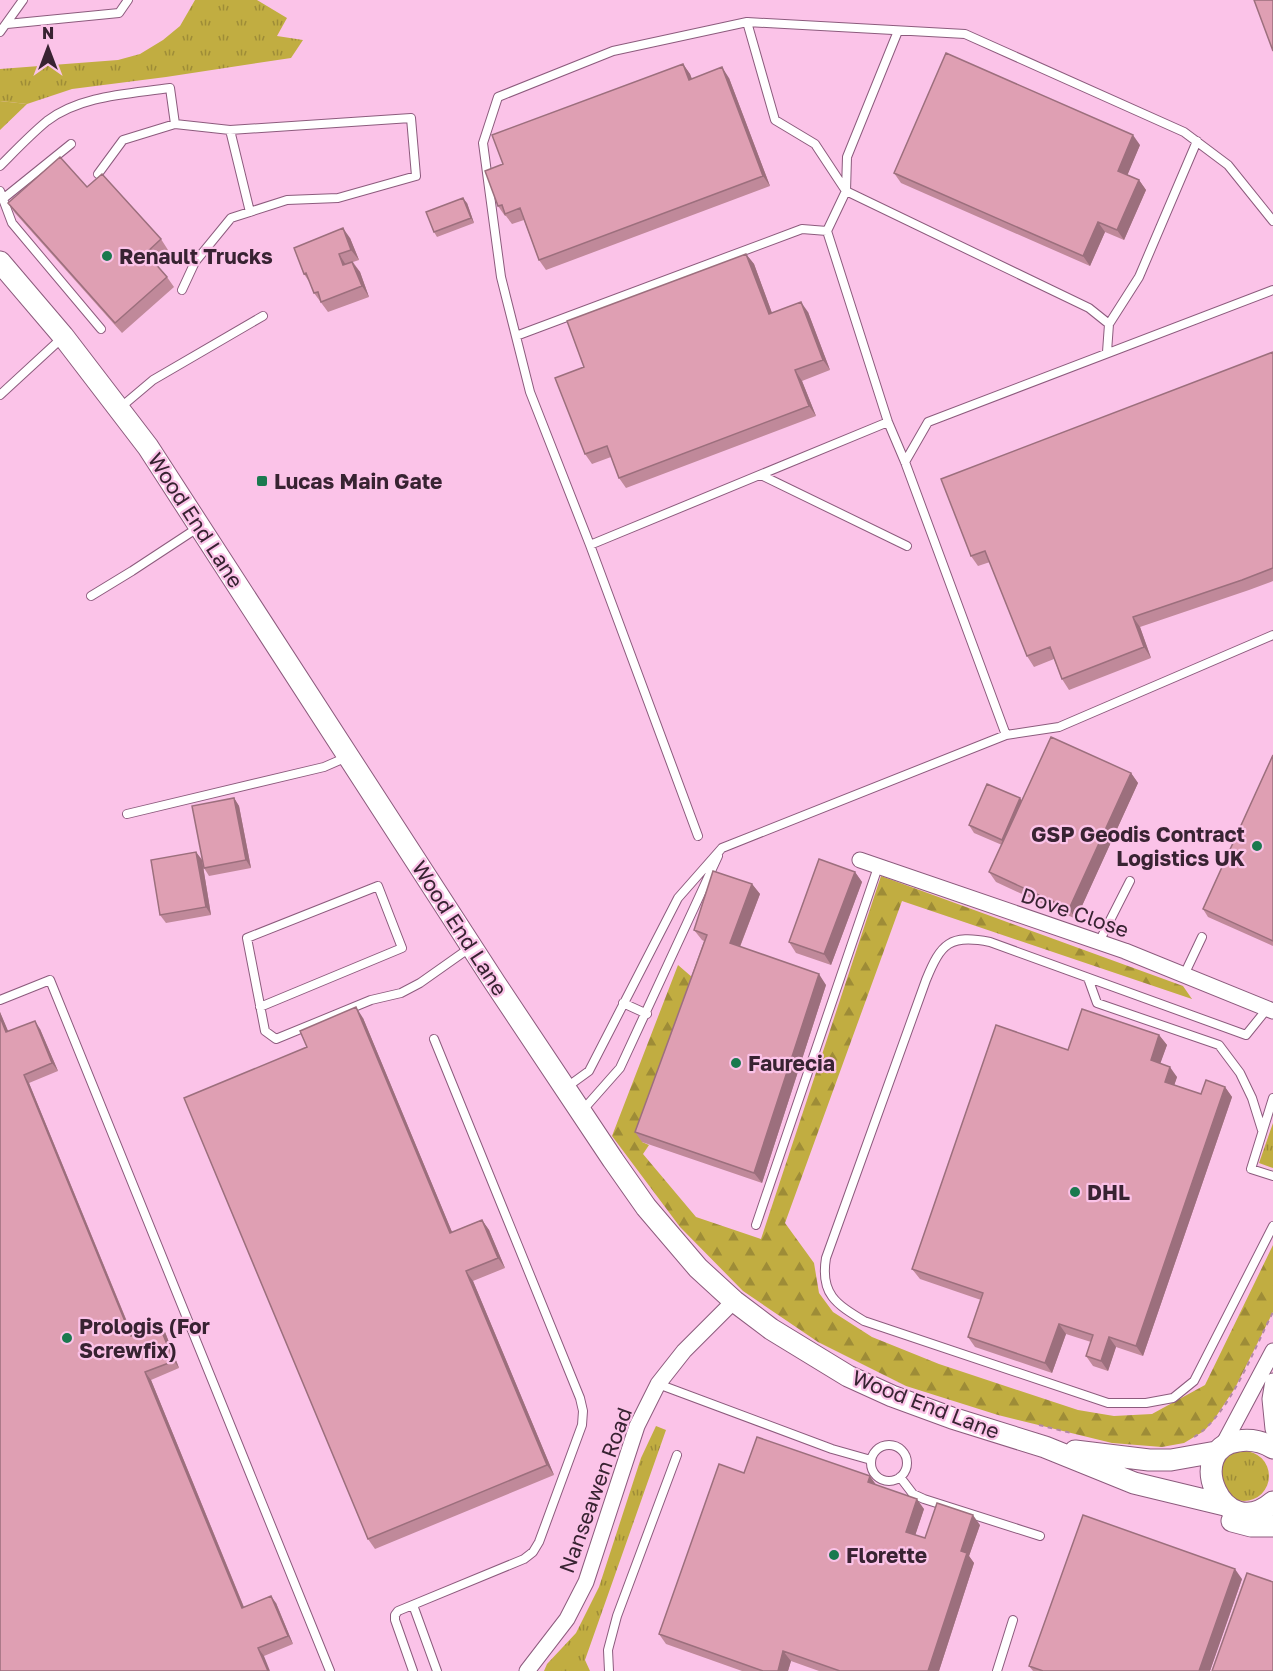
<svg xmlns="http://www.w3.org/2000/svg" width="1273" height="1671" font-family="'Golos Text',sans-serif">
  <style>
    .grass { fill: url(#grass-tufts) }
    .forest { fill: url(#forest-firs) }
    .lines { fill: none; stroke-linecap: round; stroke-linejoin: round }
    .lane-casing { stroke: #8c5b7d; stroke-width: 10 }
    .street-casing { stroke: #8c5b7d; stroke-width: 17 }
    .secondary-casing { stroke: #8c5b7d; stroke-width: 23 }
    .path { stroke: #b287a3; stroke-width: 2; stroke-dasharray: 4.5 4.5; stroke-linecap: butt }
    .lane { stroke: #fff; stroke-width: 8 }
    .street { stroke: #fff; stroke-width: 15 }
    .secondary { stroke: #fff; stroke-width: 21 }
    .wall { fill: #c0899a }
    .shaded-wall { fill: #9c6f7d }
    .building { fill: #df9fb3; stroke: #9c6f7d; stroke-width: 1.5 }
    .poi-dot { fill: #1a794f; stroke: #fbc3e8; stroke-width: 2 }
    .labels { text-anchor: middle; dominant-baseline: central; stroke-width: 4.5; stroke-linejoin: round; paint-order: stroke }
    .poi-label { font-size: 21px; font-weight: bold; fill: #382332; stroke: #fbc3e8; text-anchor: start }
    .street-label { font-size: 21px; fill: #382332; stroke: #fbc3e8 }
  </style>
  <defs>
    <pattern id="grass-tufts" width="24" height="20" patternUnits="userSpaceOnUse" patternTransform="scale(1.5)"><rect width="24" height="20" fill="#c1ad41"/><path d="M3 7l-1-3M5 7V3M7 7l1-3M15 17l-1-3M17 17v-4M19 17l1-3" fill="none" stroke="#9e8c37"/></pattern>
    <pattern id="forest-firs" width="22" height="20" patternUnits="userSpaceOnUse" patternTransform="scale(1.5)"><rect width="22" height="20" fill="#c1ad41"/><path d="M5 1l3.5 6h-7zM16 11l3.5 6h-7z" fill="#9e8c37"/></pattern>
  </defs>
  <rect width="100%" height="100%" fill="#fbc3e8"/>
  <path class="grass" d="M195,0H257L287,18L277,36L303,40L291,58L166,77L72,89L27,104L0,101V69L118,60L140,54L163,40L180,26Z
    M1273,1123V1168L1259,1163Z
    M656,1426L666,1430L585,1660L590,1671H544L547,1664L576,1633L599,1587L641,1458Z
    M1219 1476a25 25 0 1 1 50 0a25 25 0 1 1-50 0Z"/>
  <path class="forest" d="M0,101L27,104L0,130Z
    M881,876L1183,986L1192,999L902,901L785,1223L814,1263L819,1293L833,1312L872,1337L939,1364L1078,1410L1114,1416L1152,1414L1205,1385L1273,1245V1312L1235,1388L1213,1421L1204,1431L1184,1443L1162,1447L1112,1443L998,1415L906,1386L818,1342L743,1291L680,1227L612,1136L678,965L700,984L642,1142L649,1145L643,1154L696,1217L761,1239Z"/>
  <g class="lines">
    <g class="lane-casing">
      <path id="lane" d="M747,22L775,120L815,144L846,191L827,231L888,422L905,462L1006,735
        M7,24L119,13L128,0
        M898,31L847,157L846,191L1089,308L1109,324L1107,352
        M0,32L23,0
        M175,124L230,130L411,118L416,176L338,198L287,200L231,218L195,262L182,290
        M230,130L250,212
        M0,166C15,151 30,135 47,121C81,95 130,94 170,88L175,124L123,140L98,174
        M0,191L12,223L101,329
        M4,198L71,144
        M1109,324L1139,277L1197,141
        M516,336L802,229L827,231
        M0,395L63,337
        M121,407L153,380L263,316
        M905,462L928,422L1273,290
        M761,475L907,546
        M590,545L888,422
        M91,596L132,571L199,527
        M127,814L324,767L347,757
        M698,836L590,545L530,392L501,277L483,143L498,97L613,51L747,22L965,34L1184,132L1228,165L1273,221
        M1099,942L1130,881
        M1184,975L1202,937
        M1088,978L1097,1003L1219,1045L1240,1073L1252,1098L1262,1130
        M0,1000L50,980L330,1671
        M623,1003L647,1014
        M260,1007L402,948L378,886L247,938L265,1031L276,1039L371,1000L401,993L420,983L471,947
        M1267,1009L1246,1035L990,942C950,934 941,943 926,980L826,1258C820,1294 836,1304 864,1321L1108,1403H1146L1173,1398L1194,1381L1273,1226
        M567,1087L589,1071L678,898L722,848L1006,735L1059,727L1273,635
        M1273,1098L1251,1169L1273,1176
        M582,1111L620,1068L718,856
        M756,1225L878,867
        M658,1384L832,1449L871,1460
        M871 1463a18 18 0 1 1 36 0a18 18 0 1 1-36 0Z
        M900,1477L913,1494L924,1499L1040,1536
        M413,1605L437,1671
        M413,1671L395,1620V1615L398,1611L524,1559L533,1552L539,1542L582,1425L583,1411L580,1398L434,1039
        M609,1671L608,1650L617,1616L677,1455
        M997,1671L1013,1620"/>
    </g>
    <g class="street-casing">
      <path id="street" d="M860,860L1125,951L1273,1011
        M1273,1381L1270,1399L1273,1429
        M1223,1445L1273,1351
        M527,1671L567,1619L586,1582L637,1426L658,1384L684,1351L734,1301"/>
    </g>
    <g class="secondary-casing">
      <path id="secondary" d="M0,262L63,336L148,447L495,983L613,1160L646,1207L698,1268L734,1301L771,1329L848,1376L892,1396L952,1418L1045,1447L1134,1483L1225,1505
        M1273,1448C1262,1441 1251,1439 1238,1441C1183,1448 1222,1546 1273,1502
        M1075,1451L1149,1460H1171L1216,1452
        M1232,1521L1251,1526H1273"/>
    </g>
    <path class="path" d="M1039,1425L1071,1433
      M1194,1437C1229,1416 1254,1349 1273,1312"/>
    <use href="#lane" class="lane"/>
    <use href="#street" class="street"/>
    <use href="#secondary" class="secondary"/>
  </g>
  <path class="wall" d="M683,64L690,74L692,79L729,78L770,186L546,270L539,260L524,220L512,224L506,216H505L498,206L503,164Z
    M1140,145L1127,175L1139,180L1146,190L1124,240L1105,232L1090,266L901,183L894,173Z
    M87,187L161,239L168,250L154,262L167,277L174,287L122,333L15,213L8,203Z
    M467,203L474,223L437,237L434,232Z
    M350,238L359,260L353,262L360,272L369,297L328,312L314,293L310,283L304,274Z
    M746,254L754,264L772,313L808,312L830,370L802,381L816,416L626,488L619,478L611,457L592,464L585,454L584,367Z
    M1273,352V581L1249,590L1140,627L1151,658L1069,690L1062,679L1054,659L1034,667L1027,656L990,562L978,566L971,556Z
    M1273,755V946L1208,917L1203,909Z
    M1131,773L1138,783L1076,919L996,882L989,872L1002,845L974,833L969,825L1020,798L1022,801Z
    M234,798L239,806L251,868L209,876L204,868Z
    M196,852L202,860L211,915L166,923L160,915Z
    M855,872L862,882L831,965L796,953L789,942Z
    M752,884L760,894L740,947L826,985L762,1183L642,1142L635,1132L704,941L702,940L694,930Z
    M0,1012L8,1032L40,1029L58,1071L29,1083L133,1336L159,1325L165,1332L179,1368L151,1380L244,1607L276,1603L293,1644L264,1656L0,1671Z
    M363,1018L452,1232L482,1220L489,1230L505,1268L473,1281L554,1475L375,1549L368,1539L307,1047Z
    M1159,1035L1167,1045L1160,1063L1177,1077L1174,1085L1201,1094L1225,1087L1232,1097L1143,1356L1116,1347L1108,1371L1093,1366L1086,1356L1091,1342L1066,1334L1052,1373L975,1347L968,1337L981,1300L920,1279L912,1269L1068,1050Z
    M744,1473L877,1486L924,1509L915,1535L925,1538L980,1525L969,1556L974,1563L939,1671H819L791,1661L788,1671H742L666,1644L659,1634Z
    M1242,1579L1210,1671H1033L1029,1666Z"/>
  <path class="shaded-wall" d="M683,64L690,74L696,90L689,80Z
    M722,67L729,78L770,186L763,176Z
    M1133,135L1140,145L1125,181L1118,171Z
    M1139,180L1146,190L1124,240L1117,230Z
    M463,198L467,203L474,223L471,218Z
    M1098,222L1105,232L1090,266L1083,256Z
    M343,228L350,238L359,260L351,250Z
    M339,254L346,265H343Z
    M746,254L754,264L776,324L769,314Z
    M352,262L360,272L369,297L362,286Z
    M801,302L808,312L830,370L823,360Z
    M795,370L802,381L816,416L809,406Z
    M1133,617L1140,627L1151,658L1144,647Z
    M1131,773L1138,783L1076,919L1069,909Z
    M234,798L239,806L251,868L246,860Z
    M1020,798L1025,806L1007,847L1002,840Z
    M196,852L202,860L211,915L206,907Z
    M855,872L862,882L831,965L824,954Z
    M752,884L760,894L737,954L730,943Z
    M819,974L826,985L762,1183L754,1173Z
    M356,1007L363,1018L457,1244L450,1233Z
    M0,1012L12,1040L6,1032L0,1017Z
    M35,1021L40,1029L58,1071L52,1063Z
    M1159,1035L1167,1045L1158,1070L1151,1060Z
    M1170,1067L1177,1077L1172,1092L1165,1082Z
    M24,1075L29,1083L136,1344L131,1336Z
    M1225,1087L1232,1097L1143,1356L1136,1346Z
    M482,1220L489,1230L505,1268L498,1258Z
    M466,1271L473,1281L554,1475L547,1465Z
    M1059,1324L1066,1334L1052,1373L1045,1363Z
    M159,1325L165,1332L179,1368L174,1361Z
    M1109,1337L1116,1347L1108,1371L1101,1361Z
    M145,1372L151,1380L247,1615L242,1608Z
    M870,1476L877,1486L868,1482Z
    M917,1499L924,1509L913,1542L906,1532Z
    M973,1515L980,1525L969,1556L974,1563L939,1671H928L961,1551Z
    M1235,1569L1242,1579L1210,1671H1199Z
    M271,1596L276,1603L293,1644L288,1636Z
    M258,1648L264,1656L270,1671H268Z
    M783,1651L791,1661L788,1671H778Z"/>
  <path class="building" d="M1254,0H1273V51Z
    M946,53L1133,135L1118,171L1139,180L1117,230L1098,222L1083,256L894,173Z
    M683,64L689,80L722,67L763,176L539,260L520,208L505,214L502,205L498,206L485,171L503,164L492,135Z
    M60,157L87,187L102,174L161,239L146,253L167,277L115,323L8,203Z
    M463,198L471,218L434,232L426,212Z
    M343,228L351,250L339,254L343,265L352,262L362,286L321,302L318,292L314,293L306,273L304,274L294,248Z
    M746,254L769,314L801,302L823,360L795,370L809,406L619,478L607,446L585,454L555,378L584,367L567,321Z
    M1273,352V568L1242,580L1133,617L1144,647L1062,679L1050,647L1027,656L985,551L971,556L941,479Z
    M1051,737L1131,773L1069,909L989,872Z
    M1273,755V941L1203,909Z
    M987,784L1020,798L1002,840L969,825Z
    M234,798L246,860L204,868L192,806Z
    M196,852L206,907L160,915L151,860Z
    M819,859L855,872L824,954L789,942Z
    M713,871L752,884L730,943L819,974L754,1173L635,1132L707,935L694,930Z
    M356,1007L450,1233L482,1220L498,1258L466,1271L547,1465L368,1539L184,1098L307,1047L300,1031Z
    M1082,1009L1159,1035L1151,1060L1170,1067L1165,1082L1201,1094L1206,1080L1225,1087L1136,1346L1109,1337L1101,1361L1086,1356L1093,1335L1059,1324L1045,1363L968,1337L983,1293L912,1269L996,1025L1068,1050Z
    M0,1017L6,1032L35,1021L52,1063L24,1075L131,1336L159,1325L174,1361L145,1372L242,1608L271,1596L288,1636L258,1648L268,1671H0Z
    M757,1437L870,1476L868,1482L917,1499L906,1532L925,1538L937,1503L973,1515L961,1551L967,1553L928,1671H840L783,1651L778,1671H763L659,1634L719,1464L744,1473Z
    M1083,1515L1235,1569L1199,1671H1043L1029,1666Z
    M1247,1573L1273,1582V1671H1212Z"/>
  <g class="poi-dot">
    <circle cx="107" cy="256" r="6"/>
    <rect x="256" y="475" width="12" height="12" rx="3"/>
    <circle cx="1257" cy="846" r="6"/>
    <circle cx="736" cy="1063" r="6"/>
    <circle cx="1075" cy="1192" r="6"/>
    <circle cx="67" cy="1338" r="6"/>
    <circle cx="834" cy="1555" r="6"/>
  </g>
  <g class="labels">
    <g class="poi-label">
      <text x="119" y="256">Renault Trucks</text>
      <text x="274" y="481">Lucas Main Gate</text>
      <text x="1245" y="834" text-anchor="end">GSP Geodis Contract<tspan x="1245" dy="24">Logistics UK</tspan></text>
      <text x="748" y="1063">Faurecia</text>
      <text x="1087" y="1192">DHL</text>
      <text x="79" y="1326">Prologis (For<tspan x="79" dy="24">Screwfix)</tspan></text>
      <text x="846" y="1555">Florette</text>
    </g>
    <g class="street-label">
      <text transform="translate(196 520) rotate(57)">Wood End Lane</text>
      <text transform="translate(1075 912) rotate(19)">Dove Close</text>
      <text transform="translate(460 928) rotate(57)">Wood End Lane</text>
      <text transform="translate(926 1404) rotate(21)">Wood End Lane</text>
      <text transform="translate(595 1490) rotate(-70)">Nanseawen Road</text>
    </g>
  </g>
  <g transform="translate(48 48)" stroke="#fbc3e8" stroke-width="4.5" paint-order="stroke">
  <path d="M0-4.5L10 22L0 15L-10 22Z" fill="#382332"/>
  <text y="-9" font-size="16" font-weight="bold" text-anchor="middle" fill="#382332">N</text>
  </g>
</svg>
